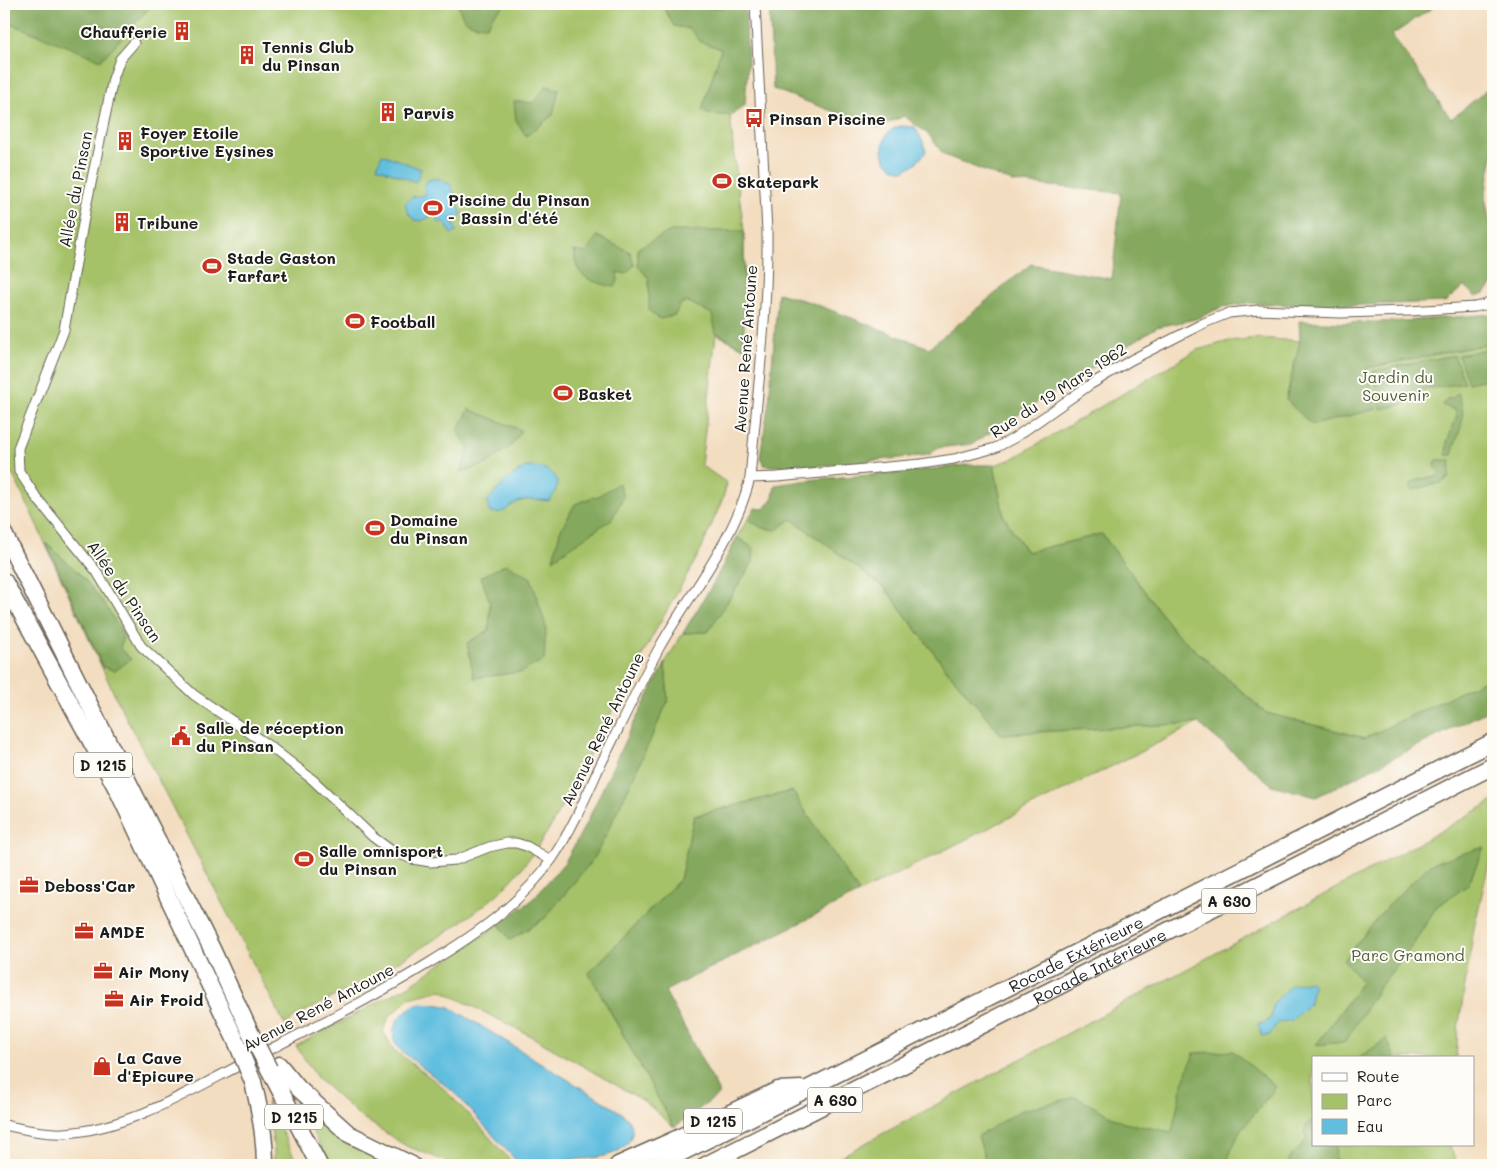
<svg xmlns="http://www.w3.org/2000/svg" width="1497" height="1169" font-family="Mali,sans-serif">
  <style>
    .green { fill: #a6c269; stroke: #616f42 }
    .forest { fill: #84a85d; stroke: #50623c }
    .water { fill: #61bedf; stroke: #3e6d7e }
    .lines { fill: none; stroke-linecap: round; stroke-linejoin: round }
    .street-casing { stroke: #676055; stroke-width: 11 }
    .highway-casing { stroke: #676055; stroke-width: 19 }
    .street { stroke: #fff; stroke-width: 9 }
    .highway { stroke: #fff; stroke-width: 16 }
    .highway-bridge-casing { stroke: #676055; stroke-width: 19; stroke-linecap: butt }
    .highway-bridge { stroke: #fff; stroke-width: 16 }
    .labels { text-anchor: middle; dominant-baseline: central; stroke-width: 4; stroke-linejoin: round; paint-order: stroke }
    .shield { fill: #fdfcf7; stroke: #605f5e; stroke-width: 1 }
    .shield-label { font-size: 15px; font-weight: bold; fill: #1c1c1c }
    .poi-label { font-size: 16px; font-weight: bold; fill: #1c1c1c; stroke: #fdfcf7; text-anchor: start }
    .street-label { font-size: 16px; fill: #1c1c1c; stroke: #fdfcf7 }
    .park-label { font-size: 16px; fill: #535e3b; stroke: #fdfcf7 }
  </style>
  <rect width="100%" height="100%" fill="#fdfcf7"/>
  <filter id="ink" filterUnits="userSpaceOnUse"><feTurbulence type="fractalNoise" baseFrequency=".02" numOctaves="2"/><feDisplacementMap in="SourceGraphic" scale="10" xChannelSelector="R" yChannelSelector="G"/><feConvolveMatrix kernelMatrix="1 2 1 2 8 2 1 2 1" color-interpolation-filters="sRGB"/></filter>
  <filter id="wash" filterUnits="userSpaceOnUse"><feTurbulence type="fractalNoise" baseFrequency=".0096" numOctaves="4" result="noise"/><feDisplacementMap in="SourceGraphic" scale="20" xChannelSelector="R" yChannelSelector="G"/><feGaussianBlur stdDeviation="1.12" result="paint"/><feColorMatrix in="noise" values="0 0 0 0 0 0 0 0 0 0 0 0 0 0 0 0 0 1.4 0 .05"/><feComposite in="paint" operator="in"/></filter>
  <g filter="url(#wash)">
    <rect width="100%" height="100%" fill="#f3ddc0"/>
    <path class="green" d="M4,4H722L728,41V91L733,147L744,231V348L716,334L701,465L727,483L723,498L700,552L653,635L551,826C537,848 523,869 505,887C489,903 469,916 451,929C402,961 350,989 298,1015L285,1025L115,696L23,495L4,458Z
      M1258,338L1300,341L1286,400L1367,368L1493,343V676L1365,738L1266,713L1174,631L1102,534L1027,552L1004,517L994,465L1012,459L1197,350L1229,341Z
      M748,519L762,528L792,519L885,588L947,670L1001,734L1198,723L859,893L792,791L694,816L681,879L589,973L674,1127L644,1101L527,1034L441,990L409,998L389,1017L383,1031L394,1050L440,1085L477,1123L514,1165H456L406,1146L360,1116L318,1079L296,1046L410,985L499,924L510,940L545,918L668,701L665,663L683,633L708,632L754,549L737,537Z
      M1493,801V846L1474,928L1458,1029L1456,1058H1313V1145H1449L1458,1165H825L1434,835Z
      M293,1095L344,1142L394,1165H330Z
      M267,1101L298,1165H274V1149Z"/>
    <path class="forest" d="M4,4H153L101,60L4,21Z
      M458,4H506L494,14L487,26C469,25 462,22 458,4Z
      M665,4H692V6L722,8L735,4L745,9L748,63L745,105L731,116L710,114L702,110L721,49L701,42L690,29L674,26L663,6Z
      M769,4H1438L1392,35L1451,119L1493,85V157L1485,196L1493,242V285L1484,293L1476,297L1464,286L1445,302L1336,306L1247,303L1222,307L1196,319L1157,327L972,444L937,448L930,455L817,466H773L764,465L760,457L769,402L778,293L810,302L929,348L1031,264L1112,279L1121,193L1012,182L944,155L929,135L904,116L877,128L773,89Z
      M546,86L559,89L553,115L526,136L516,120L514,101L533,103Z
      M671,231H744V348L716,333L712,314L688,302L680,304L675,315L660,319L649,311V279L638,266V248Z
      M597,236L630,252L634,265L626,274L617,272L618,281L615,287C601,284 583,281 577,267C575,262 575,256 574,251L586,253Z
      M1493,314V343L1367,368L1377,409L1312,425L1286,400L1300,341L1299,321L1346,323L1405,321Z
      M1493,348V378L1468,383L1458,355Z
      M1454,355L1465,383L1425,389L1414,394L1405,404L1381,409L1373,371Z
      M1458,393C1469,422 1458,429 1452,455H1446L1447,442L1457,416L1455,410L1442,405L1447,399L1453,398Z
      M469,409L521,430L514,443L487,464L461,472L469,448L458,431Z
      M1437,460H1451L1449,478L1441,483L1412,490L1409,486C1416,477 1431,479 1441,474C1436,469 1433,468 1437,460Z
      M966,465H994L1004,517L1027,552L1102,534L1174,631L1266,713L1365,738L1493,676V708L1316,797L1272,785L1198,723L1001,734L947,670L885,588L792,519L776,530L762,528L748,519L755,508L764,509L773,497L775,485L817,479L907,472Z
      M619,483L623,497L612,519L553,559L560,531L575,504L598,496Z
      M737,537L754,549L753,562L708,632L683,633L714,582Z
      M46,543L82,576L106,606L123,635L120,649L131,659L115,671L103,667Z
      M506,564L531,578L546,627L544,660L521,672L474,678L467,643L489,630L490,602L481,577Z
      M665,664L668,701L629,787L595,857L545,918L510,940L499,924L531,901L565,862L587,822L627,736Z
      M792,791L859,893L665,991L720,1094L674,1127L589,973L680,879L694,816Z
      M1484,847L1468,885L1436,907L1413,945L1378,989L1345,1042L1316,1045L1362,982L1344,960L1388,905L1432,863Z
      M1387,1038L1395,1058H1359Z
      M1233,1051L1276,1087L1239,1133L1225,1165H987L978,1136L1019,1111L1076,1097L1124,1123L1172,1132L1181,1089L1194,1053Z
      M1313,1119V1145H1336L1335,1165H1288L1290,1156L1299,1149L1307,1139L1304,1133L1306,1126Z"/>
    <path class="water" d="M901,126L915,127L923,142L926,152L916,163L904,171C890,168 882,161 883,146C884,142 885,137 887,134C890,130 896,127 901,126Z
      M382,154L421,169L416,182L377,167Z
      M437,178L451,185L462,215L451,219L457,232L451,234L444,221L438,223L434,214L422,221L414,220L408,213L405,204L412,197L425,195L424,186L428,180Z
      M525,467C541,467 551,467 558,482L555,493L549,501C539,500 528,498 518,502C505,508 506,515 489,512L487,501L507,480Z
      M1310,981L1313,985L1310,1003L1292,1020L1277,1023L1270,1035L1262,1036L1258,1024L1265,1023L1271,1018L1273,1004L1291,985Z
      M420,1003L435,1004L450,1007L622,1113C629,1120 635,1127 631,1137C622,1159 589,1158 568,1160C552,1163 534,1168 518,1163L455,1093L400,1050C398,1047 395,1043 394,1039C390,1023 406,1008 420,1003Z"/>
  </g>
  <g filter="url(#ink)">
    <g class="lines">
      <g class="street-casing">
        <path id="street" d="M134,43L120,59L113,79L86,207L64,330L18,448L19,471L36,497L97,572L141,646L194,695L272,748L313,780L373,837L392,851L412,859L431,862L456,860L489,847L507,843H516L526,846L551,860
          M750,478L777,477L921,464L954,459L995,448L1014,438L1088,386L1131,360L1204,323L1229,313L1259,310L1341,313L1409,311L1475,307L1484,305L1493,299
          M259,1055C316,1026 374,997 429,963C475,935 521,904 552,859C571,831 585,799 599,768C619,728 638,687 659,648C690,593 735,540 750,478C757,396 768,313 767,231L755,4
          M4,1125C23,1129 44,1134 64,1133C129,1129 191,1090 248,1061"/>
      </g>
      <g class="highway-casing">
        <g id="highway">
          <path d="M4,534L212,949L250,1032"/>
          <path d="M4,581L118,791L237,1043"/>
          <path d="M279,1065L299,1089L349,1134L412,1165"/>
          <path d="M269,1069L319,1165"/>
          <path d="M253,1082C260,1110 265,1136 265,1165"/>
          <path d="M618,1165L674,1140L778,1090L801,1089"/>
          <path id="s1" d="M657,1165L1493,742"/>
          <path id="s2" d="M706,1165L1493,766"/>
        </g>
      </g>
      <use href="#street" class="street"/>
      <use href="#highway" class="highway"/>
      <g class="highway-bridge-casing">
        <path id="highway-bridge" d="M250,1032L269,1069
          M237,1043L253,1082"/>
      </g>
      <use href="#highway-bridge" class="highway-bridge"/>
    </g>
  </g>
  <defs>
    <g id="building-bare" transform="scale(1.5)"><path d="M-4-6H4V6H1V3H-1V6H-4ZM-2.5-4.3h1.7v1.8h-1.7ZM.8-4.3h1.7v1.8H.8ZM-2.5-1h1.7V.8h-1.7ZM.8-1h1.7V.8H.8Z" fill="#c8321e" stroke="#fdfcf7" stroke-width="2.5" paint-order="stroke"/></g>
    <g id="bus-bare" transform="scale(1.5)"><path d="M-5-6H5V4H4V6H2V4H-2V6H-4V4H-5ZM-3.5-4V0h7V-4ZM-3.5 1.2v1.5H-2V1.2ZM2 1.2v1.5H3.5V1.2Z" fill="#c8321e" stroke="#fdfcf7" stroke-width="2.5" paint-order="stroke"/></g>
    <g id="stadium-bare" transform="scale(1.5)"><path d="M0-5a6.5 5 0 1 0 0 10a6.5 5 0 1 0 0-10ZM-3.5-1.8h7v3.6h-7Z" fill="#c8321e" stroke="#fdfcf7" stroke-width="2.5" paint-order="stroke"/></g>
    <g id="civic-bare" transform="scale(1.5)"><path d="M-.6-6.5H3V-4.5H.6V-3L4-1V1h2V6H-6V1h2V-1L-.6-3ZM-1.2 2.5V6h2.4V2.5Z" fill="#c8321e" stroke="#fdfcf7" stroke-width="2.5" paint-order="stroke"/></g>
    <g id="office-bare" transform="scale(1.5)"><path d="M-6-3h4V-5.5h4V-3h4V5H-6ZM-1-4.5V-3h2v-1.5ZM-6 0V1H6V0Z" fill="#c8321e" stroke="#fdfcf7" stroke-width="2.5" paint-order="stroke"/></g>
    <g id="shop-bare" transform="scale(1.5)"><path d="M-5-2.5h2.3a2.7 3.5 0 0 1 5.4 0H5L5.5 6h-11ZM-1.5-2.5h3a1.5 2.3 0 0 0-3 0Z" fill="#c8321e" stroke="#fdfcf7" stroke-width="2.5" paint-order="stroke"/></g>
  </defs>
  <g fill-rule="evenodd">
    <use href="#building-bare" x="182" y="31"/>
    <use href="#building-bare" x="247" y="55"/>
    <use href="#building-bare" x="388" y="112"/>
    <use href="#bus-bare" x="754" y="118"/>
    <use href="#building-bare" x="125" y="141"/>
    <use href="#stadium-bare" x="722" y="181"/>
    <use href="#stadium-bare" x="433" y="208"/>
    <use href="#building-bare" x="122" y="222"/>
    <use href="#stadium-bare" x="212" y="266"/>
    <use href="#stadium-bare" x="355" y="321"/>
    <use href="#stadium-bare" x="563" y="393"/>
    <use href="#stadium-bare" x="375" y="528"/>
    <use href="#civic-bare" x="181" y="736"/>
    <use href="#stadium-bare" x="304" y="859"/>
    <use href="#office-bare" x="29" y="885"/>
    <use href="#office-bare" x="84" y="931"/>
    <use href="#office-bare" x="103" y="971"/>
    <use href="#office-bare" x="114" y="999"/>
    <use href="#shop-bare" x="102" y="1066"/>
  </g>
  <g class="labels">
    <g class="shield">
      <rect x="74" y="752.5" width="58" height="25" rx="4"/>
      <rect x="1201.5" y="888.5" width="55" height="25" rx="4"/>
      <rect x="807.5" y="1087.5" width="55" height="25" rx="4"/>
      <rect x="265" y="1104.5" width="58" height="25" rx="4"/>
      <rect x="684" y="1108.5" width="58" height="25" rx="4"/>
    </g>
    <g class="shield-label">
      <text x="103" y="765">D 1215</text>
      <text x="1229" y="901">A 630</text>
      <text x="835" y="1100">A 630</text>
      <text x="294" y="1117">D 1215</text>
      <text x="713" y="1121">D 1215</text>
    </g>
    <g class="poi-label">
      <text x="167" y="31" text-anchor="end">Chaufferie</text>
      <text x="262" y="46">Tennis Club<tspan x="262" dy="18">du Pinsan</tspan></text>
      <text x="403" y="112">Parvis</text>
      <text x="769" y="118">Pinsan Piscine</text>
      <text x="140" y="132">Foyer Etoile<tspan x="140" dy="18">Sportive Eysines</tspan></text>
      <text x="737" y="181">Skatepark</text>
      <text x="448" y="199">Piscine du Pinsan<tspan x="448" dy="18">- Bassin d'été</tspan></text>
      <text x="137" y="222">Tribune</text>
      <text x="227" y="257">Stade Gaston<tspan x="227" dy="18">Farfart</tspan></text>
      <text x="370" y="321">Football</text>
      <text x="578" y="393">Basket</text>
      <text x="390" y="519">Domaine<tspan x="390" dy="18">du Pinsan</tspan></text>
      <text x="196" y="727">Salle de réception<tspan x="196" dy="18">du Pinsan</tspan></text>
      <text x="319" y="850">Salle omnisport<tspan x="319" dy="18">du Pinsan</tspan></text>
      <text x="44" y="885">Deboss'Car</text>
      <text x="99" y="931">AMDE</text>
      <text x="118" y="971">Air Mony</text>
      <text x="129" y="999">Air Froid</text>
      <text x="117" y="1057">La Cave<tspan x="117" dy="18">d'Epicure</tspan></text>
    </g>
    <g class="street-label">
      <text transform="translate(75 189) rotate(-79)">Allée du Pinsan</text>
      <text transform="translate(745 349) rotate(-86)">Avenue René Antoune</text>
      <text transform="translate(1058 390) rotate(-33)">Rue du 19 Mars 1962</text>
      <text transform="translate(125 591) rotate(56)">Allée du Pinsan</text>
      <text transform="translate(602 729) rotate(-64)">Avenue René Antoune</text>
      <text stroke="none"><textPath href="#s1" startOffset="469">Rocade Extérieure</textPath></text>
      <text stroke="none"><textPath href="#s2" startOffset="441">Rocade Intérieure</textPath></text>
      <text transform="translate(318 1007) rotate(-28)">Avenue René Antoune</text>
    </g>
    <g class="park-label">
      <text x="1396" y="376">Jardin du<tspan x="1396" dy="18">Souvenir</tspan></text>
      <text x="1408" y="954">Parc Gramond</text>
    </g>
  </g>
  <rect width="1497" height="1169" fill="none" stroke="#fdfcf7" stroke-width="20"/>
  <rect x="1312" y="1056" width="162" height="90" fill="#fdfcf7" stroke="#a3a29f"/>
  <rect x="1322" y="1073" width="25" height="8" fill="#ffffff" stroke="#a3a29f"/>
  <text x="1357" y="1082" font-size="15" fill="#1c1c1c">Route</text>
  <rect x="1322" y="1094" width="25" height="15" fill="#a6c269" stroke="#a3a29f"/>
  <text x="1357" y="1106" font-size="15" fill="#1c1c1c">Parc</text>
  <rect x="1322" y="1119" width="25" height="15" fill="#61bedf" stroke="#a3a29f"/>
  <text x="1357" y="1132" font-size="15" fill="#1c1c1c">Eau</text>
</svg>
